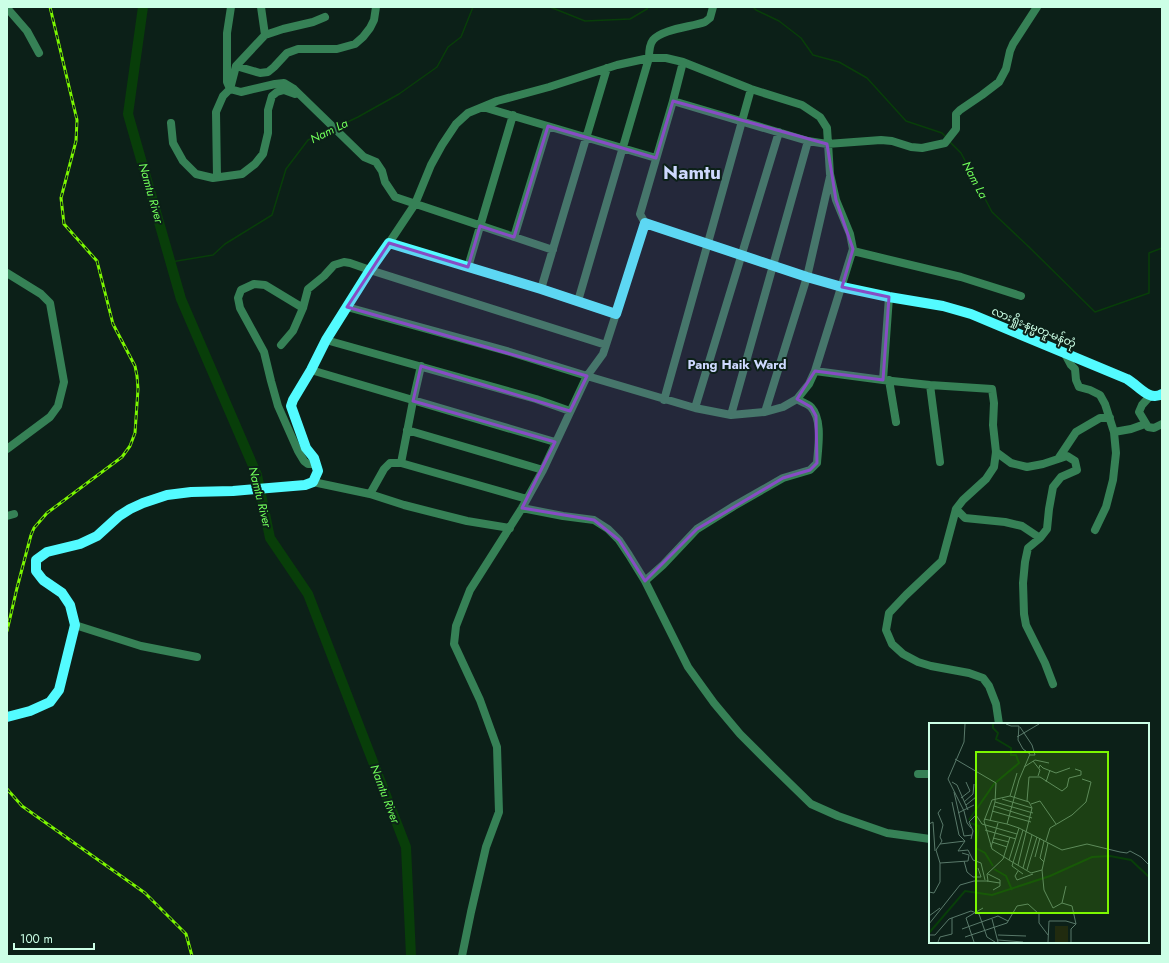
<svg xmlns="http://www.w3.org/2000/svg" width="1169" height="963" font-family="Jost,'Noto Sans Myanmar',sans-serif">
  <style>
    .lines { fill: none; stroke-linecap: round; stroke-linejoin: round }
    .stream { stroke: #083e09; stroke-width: 1.5 }
    .river { stroke: #083e09; stroke-width: 10 }
    .minor { stroke: #368156; stroke-width: 8 }
    .major { stroke: #53fbff; stroke-width: 10 }
    .rail-casing { stroke: #7cf700; stroke-width: 3 }
    .rail { stroke: #0c2018; stroke-width: 1.5; stroke-dasharray: 4.5; stroke-linecap: butt }
    .marked { fill: #874cc5; fill-opacity: 0.2; stroke: #874cc5; stroke-width: 3; stroke-linejoin: round }
    .labels { text-anchor: middle; dominant-baseline: central; stroke-width: 4; stroke-linejoin: round; paint-order: stroke }
    .street-label { font-size: 11px; fill: #ccffe6; stroke: #0c2018 }
    .water-label { font-size: 12px; font-style: italic; fill: #71ff5a; stroke: #0c2018 }
    .quarter-label { font-size: 13px; font-weight: bold; fill: #ced9ff; stroke: #0c2018 }
    .town-label { font-size: 19px; font-weight: bold; fill: #ced9ff; stroke: #0c2018 }
    .inset-river { fill: none; stroke: #083e09; stroke-width: 2 }
    .inset-road { fill: none; stroke: #59796a; stroke-width: 1 }
    .view { fill: #7cf700; fill-opacity: 0.15; stroke: #7cf700; stroke-width: 2 }
    .inset-edge { fill: none; stroke: #ccffe6; stroke-width: 2 }
  </style>
  <rect width="100%" height="100%" fill="#0c2018"/>
  <g class="lines">
    <path class="stream" d="M550,7L585,21L630,19L647,9L648,7
      M753,7L756,10L779,21L801,38L813,55L839,62L867,78L906,121L942,133L945,136
      M337,127L358,117L399,94L437,67L448,47L461,37L473,7
      M949,141L961,153L992,212L1029,247L1095,312L1149,293V253L1162,248
      M171,262L213,255L225,244L272,215L286,169L308,140L332,129"/>
    <path class="river" d="M143,7L128,114L181,299L257,475L270,538L308,594L406,847L411,956"/>
    <path class="minor" d="M231,7L227,33V82L230,89L241,92L275,84L284,83L294,89L364,157L376,162L382,171L385,182L395,197L553,250
      M261,7L265,35L283,29L313,22L325,17
      M7,8L27,31L39,53
      M236,66L260,73L268,72L274,67L287,53L298,49H337L355,44L363,37L370,28L374,20L376,7
      M673,101L808,141L827,144L881,140L892,141L911,147L922,148L945,143L956,129V114L960,110L982,95L999,82L1006,69L1010,51L1013,44L1037,7
      M483,107L656,158
      M171,123L173,143L183,161L196,174L213,178L242,174L255,164L263,154L268,133V110L272,96L277,92L284,90L295,94
      M217,177L216,112L223,96L230,89L236,66L265,35
      M645,223L640,214L673,101L683,62
      M514,237L548,126
      M853,251L961,277L1021,296
      M468,267L513,115
      M7,273L41,294L50,303L64,382L58,406L50,417L7,449
      M541,289L607,68
      M578,301L649,58C649,52 649,45 653,40C662,29 691,27 705,22L710,18L713,7
      M347,307L510,352L587,376L695,408L731,415L765,412L783,407L797,399L809,384L815,371L853,249L850,234L836,200L830,174L827,128L820,117L802,105L751,89L683,62L666,58H649L617,65L549,87L497,101L468,113L456,124L442,145L431,165L415,204L389,243
      M303,308L265,285L254,284L241,290L238,298L240,308L264,352L271,381L278,406L298,451L304,461L308,464H316
      M326,340L536,399L570,411
      M281,345L293,331L303,308L308,289L324,276L334,265L344,262L350,263L370,270L606,345
      M1064,352L1071,365L1075,369L1076,380L1079,387L1090,390L1100,395L1105,404L1114,432L1116,453L1113,480L1106,507L1095,530
      M311,370L555,442
      M815,371L883,380L930,385L992,389L994,403L993,425L996,452L994,467L986,479L963,500L956,509L942,561L906,595L889,613L886,630L892,644L903,654L918,662L931,666L969,673L983,678L989,686L996,704L999,724
      M883,380L889,297
      M889,380L896,422
      M930,385L940,462
      M1150,396L1142,405L1139,412L1148,427L1154,428L1162,424
      M664,400L751,89
      M695,408L779,132
      M765,412L807,277L830,177
      M731,415L808,141
      M407,430L543,470
      M1114,432L1131,429L1145,424
      M996,452L1011,463L1027,467L1043,464L1058,459L1076,432L1100,418H1110
      M401,463L413,401L421,366
      M313,482L370,494L404,505L467,521L510,528
      M370,494L384,469L390,463H401L527,499
      M522,508L563,516L594,520L608,529L619,540L629,555L645,581L688,667L714,703L740,734L772,766L811,804L838,816L887,833L930,839
      M956,509L965,518L1005,522L1022,526L1040,538
      M7,516L14,514
      M645,581L663,565L697,529L734,506L783,478L810,470L817,463C818,447 823,420 811,407C808,404 801,402 797,399
      M75,625L141,646L197,657
      M1053,684L1045,663L1026,625L1024,614L1023,583L1025,562L1028,548L1040,538L1047,529L1049,509L1053,487L1061,477L1077,470L1075,461L1067,456L1058,459
      M918,774H930
      M462,956L471,912L486,847L499,812L497,747L480,700L454,644L456,626L470,590L522,508L543,470L587,376L603,354L616,314"/>
    <path class="major" d="M7,717L30,711L50,702L59,690L75,625L70,605L62,593L43,580L36,571V560L47,552L80,544L97,536L119,516L130,509L143,503L167,495L191,492L233,491L305,485L313,482L318,471L314,458L306,448L291,406L293,400L311,370L326,340L370,270L389,243L541,289L616,314L645,223L807,277L842,287L889,297L943,306L971,314L1127,379C1138,385 1149,402 1162,394"/>
    <g class="rail-casing">
      <path id="rail" d="M7,631L17,588L31,535L34,528L47,513L122,457L130,446L135,433L138,389L137,376L135,366L113,324L97,261L64,224L61,198L76,141L77,120L50,7
        M7,789L22,806L145,893L186,934L192,956"/>
    </g>
    <use href="#rail" class="rail"/>
  </g>
  <path class="marked" d="M673,101L827,144L836,200L853,249L842,287L889,297L883,380L815,371L797,399L811,407L816,416L817,463L810,470L783,478L697,529L645,581L619,540L594,520L522,508L555,442L413,401L421,366L570,411L587,376L347,307L389,243L468,267L480,226L514,237L548,126L656,158Z"/>
  <g class="labels">
    <g class="street-label">
      <text transform="translate(1034 327) rotate(22)">လားရှိုး-နမ္မတူ-မန်တုံ</text>
    </g>
    <g class="water-label">
      <text transform="translate(329 131) rotate(-26)">Nam La</text>
      <text transform="translate(975 180) rotate(62)">Nam La</text>
      <text transform="translate(151 193) rotate(74)">Namtu River</text>
      <text transform="translate(260 497) rotate(76)">Namtu River</text>
      <text transform="translate(385 794) rotate(69)">Namtu River</text>
    </g>
    <g class="quarter-label">
      <text x="737" y="364">Pang Haik Ward</text>
    </g>
    <g class="town-label">
      <text x="692" y="172">Namtu</text>
    </g>
  </g>
  <g transform="translate(929 723)">
    <rect width="220" height="220" fill="#0c2018"/>
    <path d="M126,203H139V219H126Z" fill="#212b0f"/>
    <path class="inset-river" d="M40,97L65,61L90,40L87,32H82V25L67,16L69,10L64,5V1M41,100L50,103L47,125L56,130L64,143M65,146L77,153L83,167M0,210L36,168L63,172L121,153L163,134L181,133L202,137L220,154"/>
    <path class="inset-road" d="M36,1L35,19L19,56L35,88L38,100L42,105M77,1L82,3H90L89,17L94,26L101,31L90,57L78,101L90,105L80,137L102,150L113,147L115,167L124,185L133,180L143,183L147,201L142,206V219M91,4L103,22L106,32H101M88,14L110,1M26,36L67,60L66,79L61,98M104,38L111,47L109,53M95,44L106,37L120,40M110,45L111,42L114,45L127,50L141,45M23,59L28,62L39,87M117,59L121,47M25,69L35,113L43,112M81,73L88,50M32,75L41,68L37,59M73,76L103,85M98,78L100,54H111L133,68L138,64L140,55L152,52V48L146,46M23,79L30,112L36,118L29,128L39,127L44,137L52,140L56,157M35,79L44,71L45,61M66,79L104,90M102,81L111,78L127,101M37,82L47,74M65,83L103,95M63,88L102,99M29,90L45,82M55,96L78,101M0,101L4,99L6,128M90,105L133,127L158,121L191,129L198,130L201,128L212,134L220,142M56,107L87,116M64,115L80,119M42,116L44,108L40,99L47,92L53,101L88,111M117,118L121,105L143,92L157,79L162,59L153,56M63,119L78,124M11,121L36,118M62,124L69,100M106,134L111,115M80,137L63,126L55,98L63,77L81,73L100,79L103,85L89,142M35,138L38,149L44,154H52L49,145M115,139L111,135L115,118M11,140L39,138L40,132L33,130M94,145L103,112M98,147L108,114M113,147L119,120M89,148L86,153L88,157L104,151M59,151L71,157V163L64,167M94,151L83,143L94,107M58,158L71,160M0,169L5,170L11,159V140L7,127L13,118L11,114L14,102L9,90L12,86M133,180L137,163M0,193L11,185M63,196L69,219M0,201L31,162L45,158H59L58,151L74,136L81,114M33,206L69,193L79,198M0,212H6L20,196L42,188L50,191L58,214L66,219M69,212L97,213M36,214L78,200L88,183L99,181L110,191V200L119,212M69,217L94,219M9,219L11,214L23,211V195M45,219L37,195L54,185M119,219L120,198H137L147,201"/>
    <path class="view" d="M47,29H179V190H47Z"/>
    <rect width="220" height="220" class="inset-edge"/>
  </g>
  <rect width="1169" height="963" fill="none" stroke="#ccffe6" stroke-width="16"/>
  <path d="M14 943v6h80v-6" fill="none" stroke="#ccffe6" stroke-width="2"/>
  <text x="20" y="943" font-size="12" fill="#ccffe6" stroke="#0c2018" stroke-width="3" paint-order="stroke">100 m</text>
</svg>
